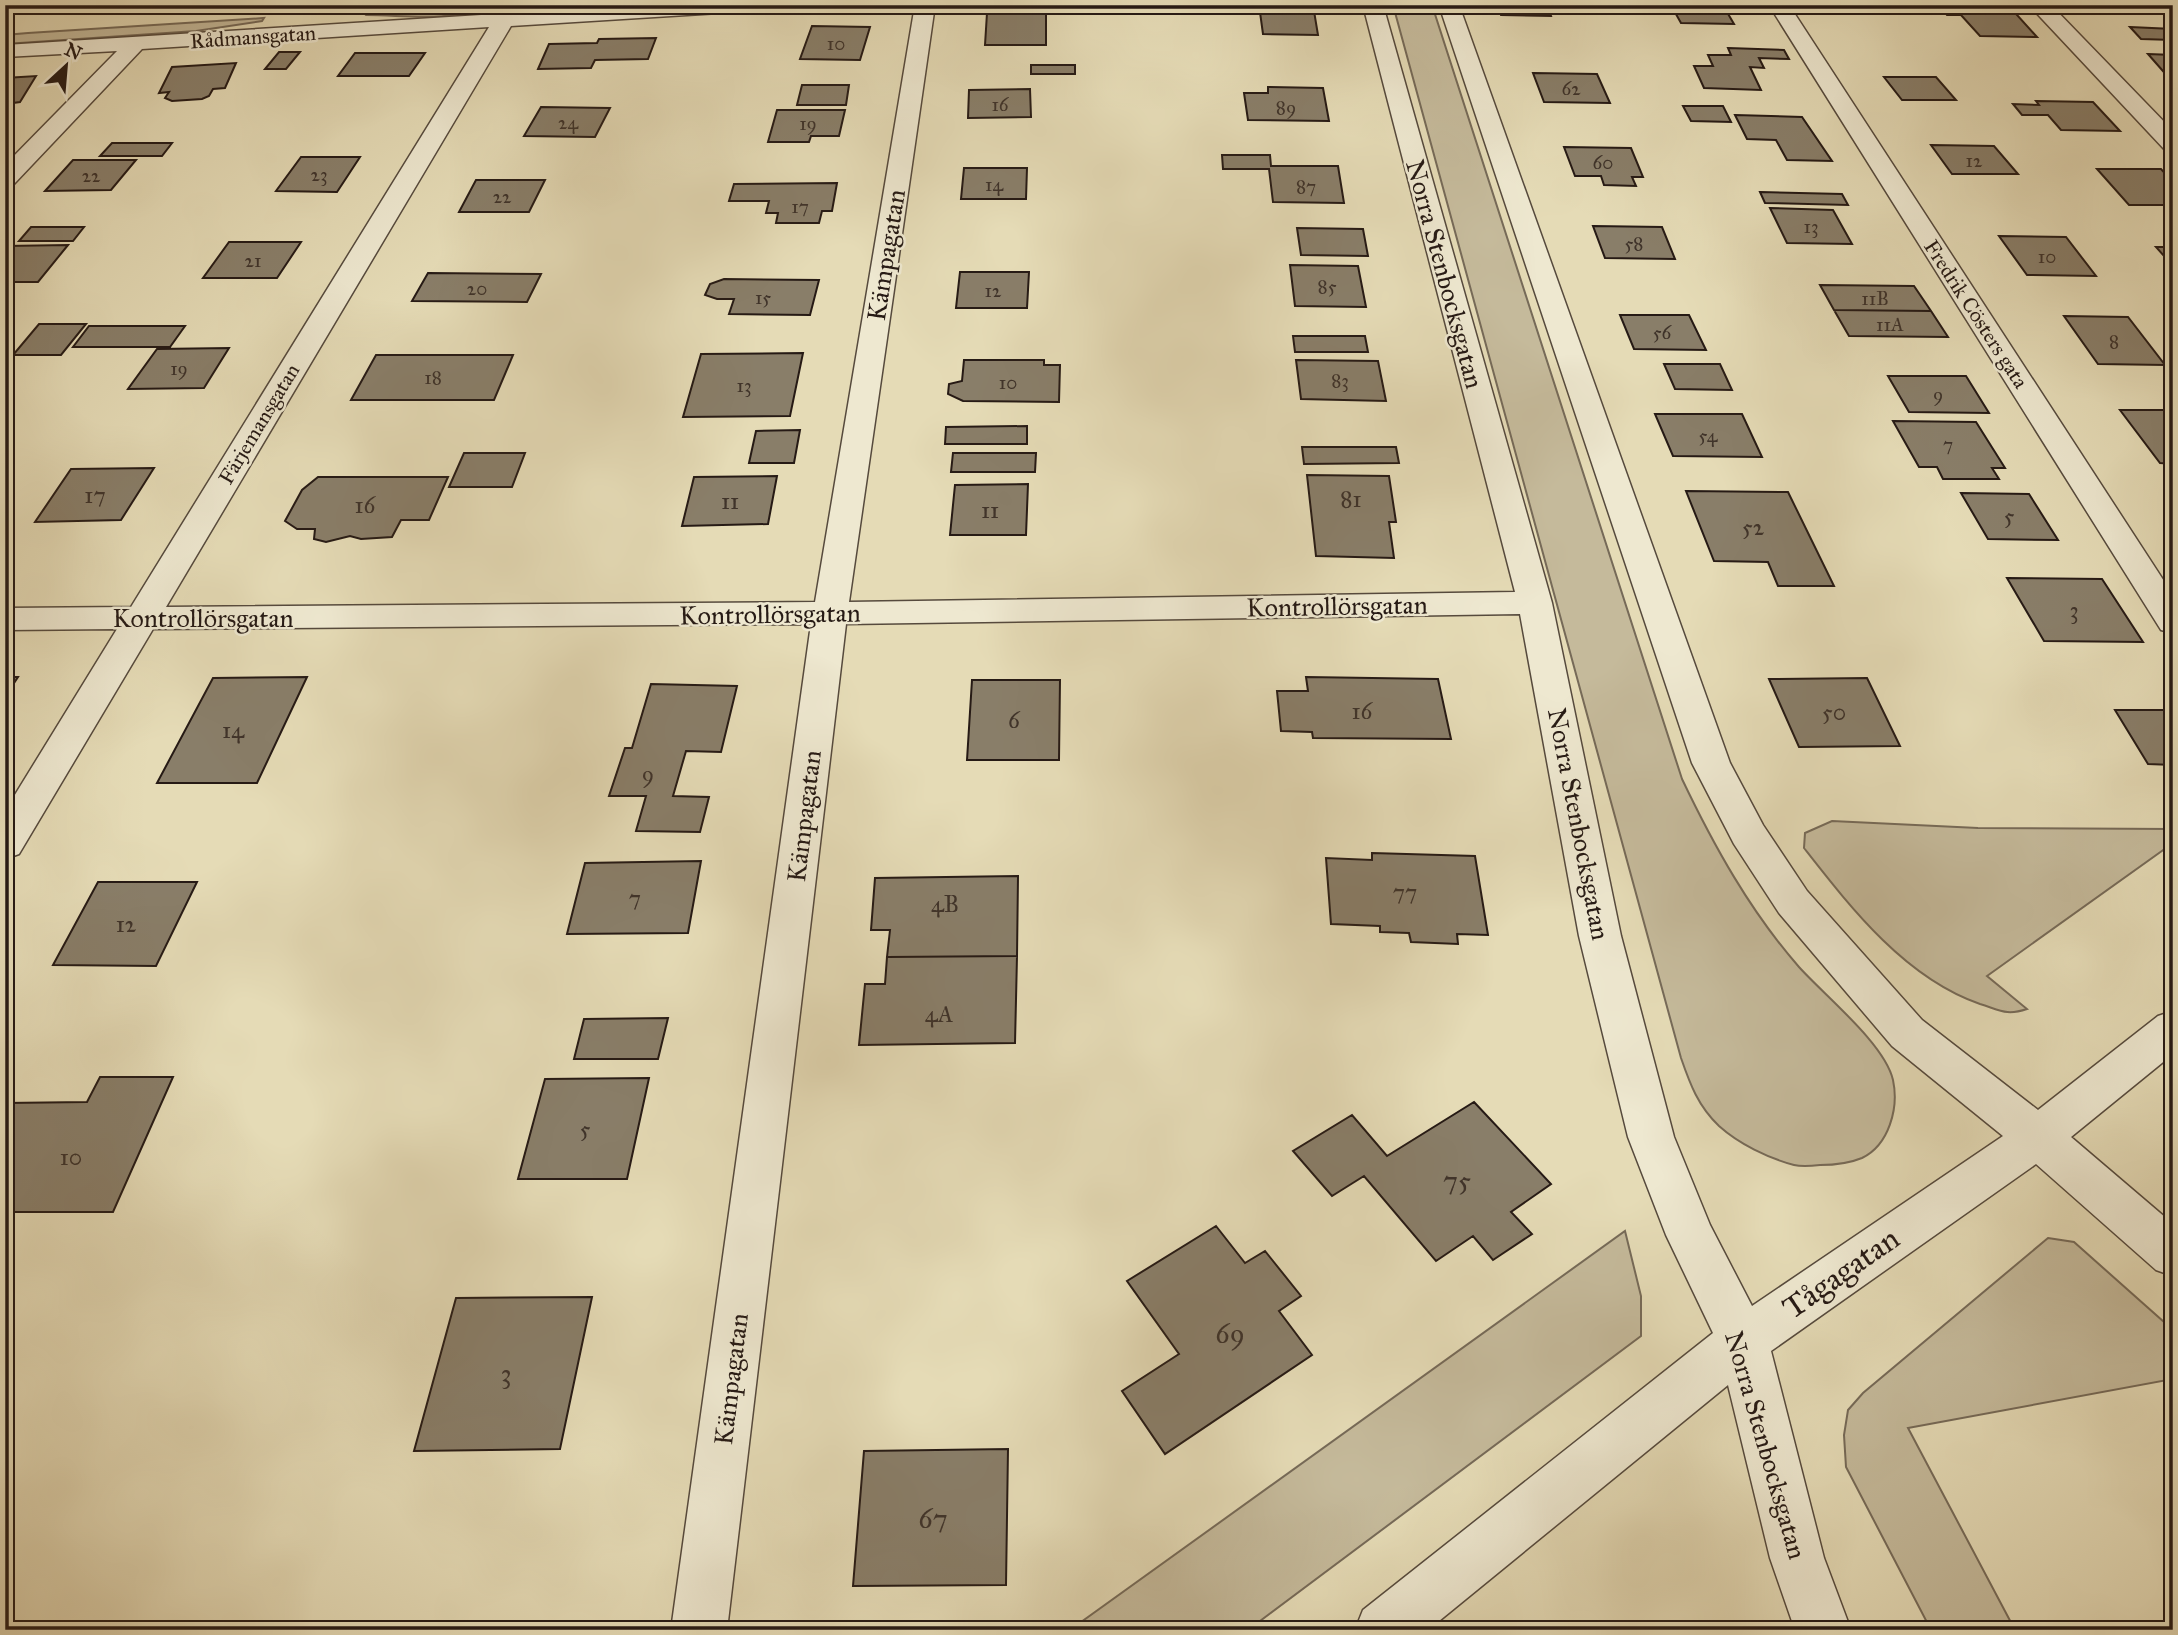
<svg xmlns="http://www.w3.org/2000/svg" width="2178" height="1635" font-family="'IM FELL Great Primer',serif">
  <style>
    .green { fill: #c5ba9b; stroke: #766a58; stroke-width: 2 }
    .building { fill: #897e69; stroke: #261a15; stroke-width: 2 }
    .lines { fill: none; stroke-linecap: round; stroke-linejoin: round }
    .minor-casing { stroke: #564a3d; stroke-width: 3 }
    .minor { fill: #eee8d0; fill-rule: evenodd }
    .labels { text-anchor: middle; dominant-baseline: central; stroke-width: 5; stroke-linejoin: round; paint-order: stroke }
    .far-number-label { font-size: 19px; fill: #3f332a }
    .far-street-label { font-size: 21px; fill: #261a15; stroke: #eee8d0 }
    .number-label { font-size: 23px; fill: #3f332a }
    .street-label { font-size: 26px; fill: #261a15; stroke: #eee8d0 }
    .near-number-label { font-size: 28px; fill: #3f332a }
    .near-street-label { font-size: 32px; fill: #261a15; stroke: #eee8d0 }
  </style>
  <rect width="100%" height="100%" fill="#e5dbb6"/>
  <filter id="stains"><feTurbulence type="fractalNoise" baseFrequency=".00286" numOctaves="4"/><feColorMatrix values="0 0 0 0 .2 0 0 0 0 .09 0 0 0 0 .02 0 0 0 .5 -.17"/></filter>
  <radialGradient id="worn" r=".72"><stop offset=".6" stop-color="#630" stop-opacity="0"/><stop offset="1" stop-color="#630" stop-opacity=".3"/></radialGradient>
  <path class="green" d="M487,5C449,23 407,15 367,15L371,11Z
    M1393,5H1432L1682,779C1714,846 1750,911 1799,967C1824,995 1885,1044 1893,1080C1899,1108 1889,1145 1862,1158C1850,1163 1832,1165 1820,1165C1812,1166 1802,1167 1794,1165C1768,1158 1739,1144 1719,1126C1698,1106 1690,1084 1681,1058Z
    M264,18L262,21L196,31L5,44V35L28,33Z
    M1832,821L1978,828L2173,829V843L1987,976L2027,1009C2006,1016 2000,1010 1980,1004C1905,978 1851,908 1804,848L1805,833Z
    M1625,1231L1641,1296V1336L1248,1630H1070Z
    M2048,1238L2074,1242L2173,1330V1379L1908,1428L2015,1630H1931L1846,1467L1844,1435L1848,1410L1863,1393Z"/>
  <path class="building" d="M36,5H83L74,10Z
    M1259,5H1313L1318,35L1263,34Z
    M1497,5H1547L1551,16L1501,15Z
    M1939,5H2008L2037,37L1980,36L1961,15H1947Z
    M2094,5H2149L2157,13L2101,12Z
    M1672,7H1724L1734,24L1681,23Z
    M1004,8H1030L1029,13H1046V45H985L987,13H1003Z
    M812,26L870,27L860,60L800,59Z
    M2130,27L2173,29V40L2141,39Z
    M656,38L648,59L595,60L591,68L538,69L549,44L597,43L599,39Z
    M1728,48L1784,50L1789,59L1759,58L1764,68L1750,67L1761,90L1704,88L1694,66H1713L1708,55H1731Z
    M279,52H300L286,69H265Z
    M355,53H425L409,76H338Z
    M2148,54L2173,55V78H2169Z
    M236,63L225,88L213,89L209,96L202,99L172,101L165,98L169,92L159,93L172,67Z
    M1031,65H1075V74H1031Z
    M1533,73L1597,74L1610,103L1544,102Z
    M36,76L20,102L5,104V78Z
    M1884,77H1936L1956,100H1902Z
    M802,85H849L846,105H797Z
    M1268,87L1323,88L1329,121L1248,120L1244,93H1268Z
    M1030,89L1031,117L968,118L969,90Z
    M2036,101L2093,102L2120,131L2061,130L2048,115H2022L2013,104L2039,105Z
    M1683,106H1723L1731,122L1691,121Z
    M541,107L610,108L595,137L524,136Z
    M777,110H845L839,136H811L809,142H768Z
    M1735,115L1802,117L1832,161L1787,160L1776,140L1747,139Z
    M112,143H172L162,156H100Z
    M1931,145L1994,146L2018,174H1952Z
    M1564,147L1631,148L1643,177H1632L1636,186L1604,185L1601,176H1575Z
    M1222,155H1270L1271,166H1338L1344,203L1273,202L1269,169H1223Z
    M301,157H360L337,192L276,191Z
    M73,160H136L111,190L45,191Z
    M964,168H1027L1026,199H961Z
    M2097,169H2161L2173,182V205H2129Z
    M476,180H545L529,212H459Z
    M837,183L832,211H822L819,223H776L778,213H766L769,201H729L734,184Z
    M1760,192L1842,194L1848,205L1765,203Z
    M1770,208L1833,210L1852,244L1787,243Z
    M1593,226L1662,227L1675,259L1605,258Z
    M31,227H84L73,241H19Z
    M1297,228L1363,229L1368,256L1301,255Z
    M1999,236L2066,237L2096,276L2027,275Z
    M229,242H301L277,278H203Z
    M68,245L38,282H5V246Z
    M2156,247H2173V266Z
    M1290,265L1358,266L1366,307L1295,306Z
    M960,272H1029L1027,308H956Z
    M428,273L541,274L527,302L412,301Z
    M724,279L819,280L810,315L729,314L734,299H717L705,295L710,284Z
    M1820,285L1914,286L1931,311L1834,310Z
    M1834,310L1931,311L1948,337L1849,336Z
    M1620,315H1689L1706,350L1634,349Z
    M2064,316L2128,317L2165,365L2098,364Z
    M39,324H86L61,355H13Z
    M89,326H185L170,347H73Z
    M1293,336H1365L1368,352H1295Z
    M229,348L204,388L128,389L157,349Z
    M803,353L790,416L683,417L701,354Z
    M376,355H513L494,400H351Z
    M964,360H1044V365H1060L1059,402L963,401L948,394L949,384L962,381Z
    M1296,360L1378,361L1386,401L1301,399Z
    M1664,364H1720L1732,390L1675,389Z
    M1888,376H1966L1989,413L1909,412Z
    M2120,410H2173V464L2160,463Z
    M1655,414H1742L1762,457L1673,456Z
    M1893,421L1976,422L2005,468H1992L1999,479H1943L1937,467H1919Z
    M1027,426V444H945L946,427Z
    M800,430L794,463H749L756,431Z
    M1302,447H1396L1399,463L1304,464Z
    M464,453H525L512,487H449Z
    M953,453H1036L1035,472H951Z
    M154,468L121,520L35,522L71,469Z
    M1307,475L1389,476L1396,522H1389L1394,558L1316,556Z
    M777,476L768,524L682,526L694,477Z
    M318,477H448L429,520H401L392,537L361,539L350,536L326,542L314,539L315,529H297L285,521L302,490Z
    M1028,484L1026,535H950L955,485Z
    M1686,491L1788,492L1834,586H1778L1768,562L1714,561Z
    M1961,493L2029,494L2058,540L1988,539Z
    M2007,578L2102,579L2143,642L2044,641Z
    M5,677H18L5,697Z
    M307,677L257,783H157L213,678Z
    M1306,677L1438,679L1451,739L1313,738L1312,732L1281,731L1277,691H1308Z
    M1867,678L1900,746L1799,747L1769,679Z
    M972,680H1060L1059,760H967Z
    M651,684L737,686L721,752L686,751L673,796L709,797L700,832L636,831L646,796H609L625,748H632Z
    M2115,710H2173V765L2148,764Z
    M1372,853L1475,856L1488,935L1457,934L1458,944L1411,942L1409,933L1380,932V926L1331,924L1326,858L1372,860Z
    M701,861L688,933L567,934L585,863Z
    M1018,876L1017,956L887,957L890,930H871L875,878Z
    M98,882H197L156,966L53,965Z
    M1017,956L1015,1043L859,1045L865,984H885L887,957Z
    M668,1018L658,1059H574L584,1019Z
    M100,1077H173L113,1212H5V1103L87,1102Z
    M649,1078L627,1179H518L545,1079Z
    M1474,1102L1551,1184L1511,1212L1532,1234L1493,1260L1473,1236L1436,1261L1364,1176L1332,1196L1293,1151L1352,1115L1387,1156Z
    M1216,1226L1245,1263L1265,1251L1301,1296L1279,1311L1312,1355L1165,1454L1122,1391L1179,1354L1127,1281Z
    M592,1297L560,1449L414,1451L456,1298Z
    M1008,1449L1006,1585L853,1586L864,1451Z"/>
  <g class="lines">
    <g class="minor-casing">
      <path id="minor" d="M503,5H523L518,13L646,5H761L758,9L751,11L511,26L166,607L815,602L915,5H935L849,602L1515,592L1363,5H1383L1552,603L1621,936L1674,1137L1710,1225L1752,1306L2003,1136L1892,1046L1779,913L1734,844L1692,763L1439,5H1459L1730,763L1763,825L1807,891L1922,1020L2038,1110L2158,1016L2173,1011V1054L2071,1137L2173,1224V1276L2156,1270L2036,1164L1771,1351L1824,1558L1851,1630H1795L1770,1558L1728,1385L1428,1630H1355L1363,1610L1713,1333L1666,1235L1628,1137L1579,936L1520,614L846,624L727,1630H671L811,624L153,629L19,854L5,859V811L117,629L5,630V608L131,607L489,27L142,49L14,184L5,186V165L117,51L5,57V45L497,14Z
        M1769,5H1789L2173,595V633L2161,630Z
        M2029,5H2051L2173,131V152L2165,150Z"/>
    </g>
    <use href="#minor" class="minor"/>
  </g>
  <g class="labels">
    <g class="far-number-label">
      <text x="836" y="43">10</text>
      <text x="1571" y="88">62</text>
      <text x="1000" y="104">16</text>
      <text x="1286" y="107">89</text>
      <text x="568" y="122">24</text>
      <text x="808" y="123">19</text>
      <text x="1974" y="160">12</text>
      <text x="1603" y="162">60</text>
      <text x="319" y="174">23</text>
      <text x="91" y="175">22</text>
      <text x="994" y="184">14</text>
      <text x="1306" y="186">87</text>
      <text x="502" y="196">22</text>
      <text x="800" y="206">17</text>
      <text x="1811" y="226">13</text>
      <text x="1634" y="243">58</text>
      <text x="2047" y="256">10</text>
      <text x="253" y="260">21</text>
      <text x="1327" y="286">85</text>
      <text x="477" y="288">20</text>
      <text x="993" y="290">12</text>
      <text x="763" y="297">15</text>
      <text x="1875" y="298">11B</text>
      <text x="1890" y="324">11A</text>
      <text x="1662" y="332">56</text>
      <text x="2114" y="341">8</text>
      <text x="179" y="368">19</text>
      <text x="433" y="377">18</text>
      <text x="1340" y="380">83</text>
      <text x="1008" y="382">10</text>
      <text x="744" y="385">13</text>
      <text x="1938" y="394">9</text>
      <text x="1708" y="435">54</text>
      <text x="1948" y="444">7</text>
    </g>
    <g class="far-street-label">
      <text transform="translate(253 37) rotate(-4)">Rådmansgatan</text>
      <text transform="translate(1976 314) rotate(57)">Fredrik Cösters gata</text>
      <text transform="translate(259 424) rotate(-59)">Färjemansgatan</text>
    </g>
    <g class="number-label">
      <text x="95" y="495">17</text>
      <text x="1351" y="499">81</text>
      <text x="730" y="501">11</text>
      <text x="365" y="505">16</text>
      <text x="990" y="510">11</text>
      <text x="2009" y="516">5</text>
      <text x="1753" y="527">52</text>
      <text x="2074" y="610">3</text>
      <text x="1362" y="711">16</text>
      <text x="1834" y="712">50</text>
      <text x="1014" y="720">6</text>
      <text x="233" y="730">14</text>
      <text x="648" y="774">9</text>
      <text x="1405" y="892">77</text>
      <text x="635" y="898">7</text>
      <text x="945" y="904">4B</text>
      <text x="126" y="924">12</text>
      <text x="939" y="1014">4A</text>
      <text x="585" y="1129">5</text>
      <text x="71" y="1157">10</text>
    </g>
    <g class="street-label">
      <text transform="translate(886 255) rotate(-81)">Kämpagatan</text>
      <text transform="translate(1445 274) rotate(75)">Norra Stenbocksgatan</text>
      <text transform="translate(1337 606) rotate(-1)">Kontrollörsgatan</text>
      <text transform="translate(770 614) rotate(-1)">Kontrollörsgatan</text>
      <text x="203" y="618">Kontrollörsgatan</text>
      <text transform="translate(804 816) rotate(-83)">Kämpagatan</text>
      <text transform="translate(1579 824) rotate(79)">Norra Stenbocksgatan</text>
      <text transform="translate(731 1379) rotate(-83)">Kämpagatan</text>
      <text transform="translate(1766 1445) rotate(74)">Norra Stenbocksgatan</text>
    </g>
    <g class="near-number-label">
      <text x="1457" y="1180">75</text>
      <text x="1230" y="1333">69</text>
      <text x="506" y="1373">3</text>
      <text x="933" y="1518">67</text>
    </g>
    <g class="near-street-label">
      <text transform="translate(1841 1273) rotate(-35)">Tågagatan</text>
    </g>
  </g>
  <rect width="2178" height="1635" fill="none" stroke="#e5dbb6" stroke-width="28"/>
  <rect x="7" y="7" width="2164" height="1621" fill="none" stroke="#261a15" stroke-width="3.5"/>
  <rect x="14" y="14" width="2150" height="1607" fill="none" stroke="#261a15" stroke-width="2"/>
  <g transform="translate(66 66) rotate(26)" stroke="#eee8d0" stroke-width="5" paint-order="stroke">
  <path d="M0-5L12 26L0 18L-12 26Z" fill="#261a15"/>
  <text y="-10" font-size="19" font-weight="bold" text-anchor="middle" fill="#261a15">N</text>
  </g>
  <rect width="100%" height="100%" filter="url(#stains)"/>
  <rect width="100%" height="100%" fill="url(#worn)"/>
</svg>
